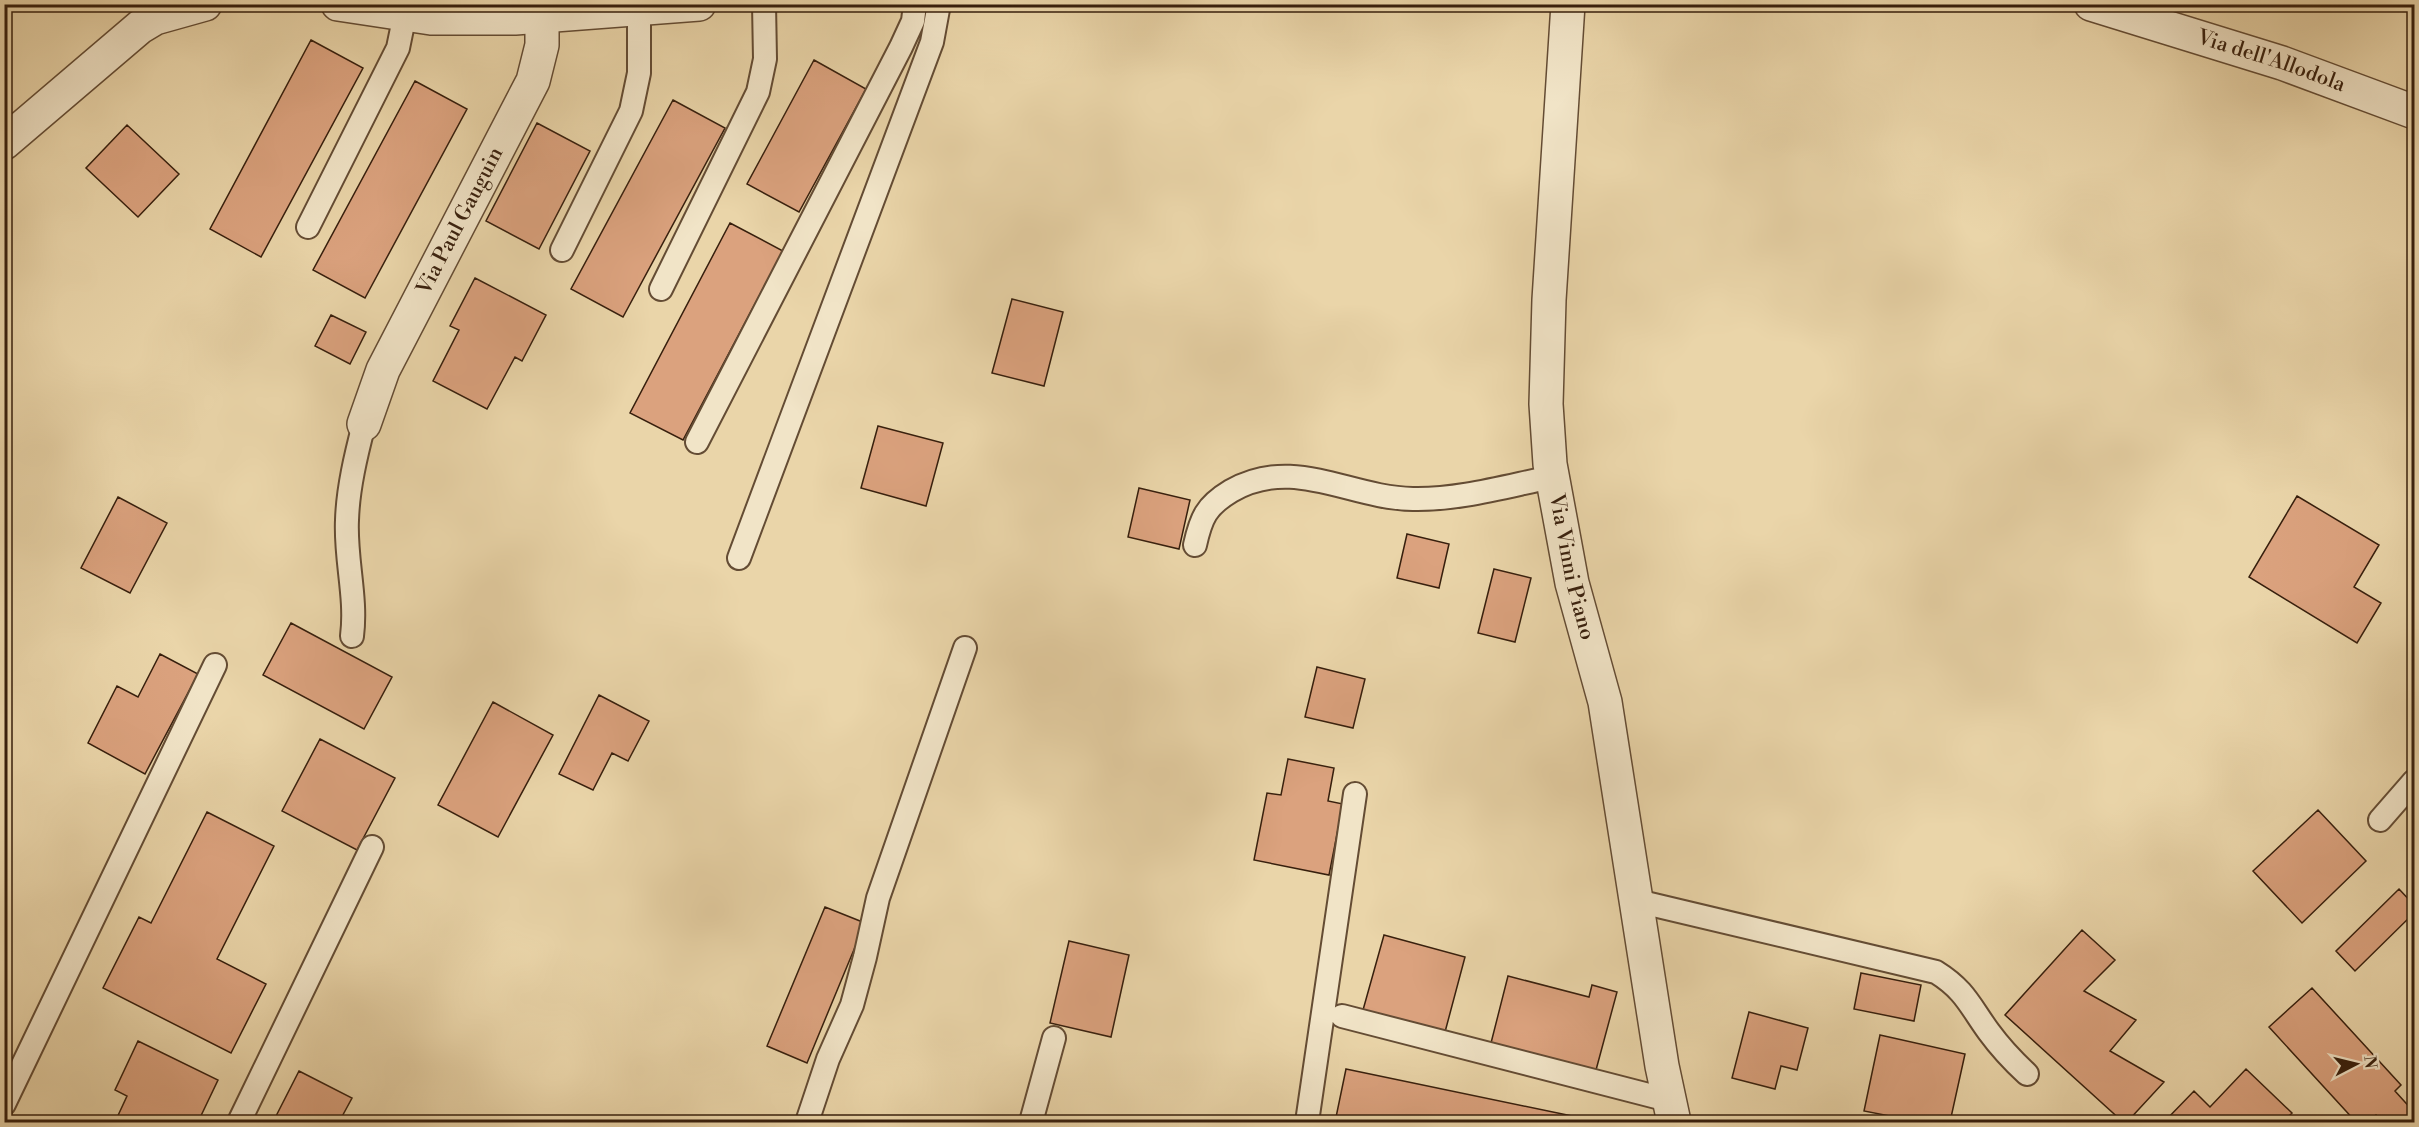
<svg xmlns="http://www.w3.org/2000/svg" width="2419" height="1127" font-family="'Libre Bodoni',serif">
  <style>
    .building { fill: #dba27e; stroke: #371f0d; stroke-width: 1.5 }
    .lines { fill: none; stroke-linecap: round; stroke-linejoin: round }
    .lane-casing { stroke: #644c34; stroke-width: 26 }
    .street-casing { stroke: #644c34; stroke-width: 36 }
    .lane { stroke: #f1e4c7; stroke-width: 22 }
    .street { stroke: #f1e4c7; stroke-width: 33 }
    .labels { text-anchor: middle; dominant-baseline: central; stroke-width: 4.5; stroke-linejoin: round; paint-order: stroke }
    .street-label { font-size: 21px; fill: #371f0d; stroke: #f1e4c7 }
  </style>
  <rect width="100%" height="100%" fill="#ead5a9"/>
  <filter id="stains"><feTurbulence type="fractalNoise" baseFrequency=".00333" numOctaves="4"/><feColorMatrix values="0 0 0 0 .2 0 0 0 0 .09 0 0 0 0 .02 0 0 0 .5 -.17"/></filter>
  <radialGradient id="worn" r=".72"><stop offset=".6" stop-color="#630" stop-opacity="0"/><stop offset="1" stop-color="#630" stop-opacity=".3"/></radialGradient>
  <path class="building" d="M311,40L363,68L261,257L210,229Z
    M814,60L866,89L799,212L747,184Z
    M415,81L467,109L365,298L313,270Z
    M673,100L725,128L623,317L571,289Z
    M537,123L590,151L539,249L486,221Z
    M127,125L179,174L138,217L86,168Z
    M730,223L783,251L683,440L630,413Z
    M475,278L546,315L522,361L515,357L487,409L433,381L459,330L450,326Z
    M1012,299L1063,312L1044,386L992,373Z
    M331,315L366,332L350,364L315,346Z
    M878,426L943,443L926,506L861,488Z
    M1139,488L1190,500L1179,549L1128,537Z
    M2297,496L2379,545L2354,587L2381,603L2357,643L2249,577Z
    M118,497L167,523L130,593L81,568Z
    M1407,534L1449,544L1439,588L1397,578Z
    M1494,569L1531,578L1515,642L1478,633Z
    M291,623L392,677L364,729L263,675Z
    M160,654L198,674L145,774L88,743L117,686L138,697Z
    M1317,667L1365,679L1353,728L1305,717Z
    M599,695L649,721L628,761L612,753L593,790L559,774Z
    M493,702L553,735L498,837L438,805Z
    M320,739L395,778L357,850L282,811Z
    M1288,759L1334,768L1328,801L1343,804L1329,875L1254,860L1267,793L1281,795Z
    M2318,810L2366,861L2302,923L2253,871Z
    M207,812L274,846L217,959L266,984L231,1053L103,988L139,917L151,923Z
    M2399,889L2414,905V913L2355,971L2336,951Z
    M825,907L865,923L807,1063L767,1046Z
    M2082,930L2115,960L2084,991L2136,1020L2110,1051L2164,1082L2127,1122H2123L2005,1015Z
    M1384,935L1465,957L1445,1032L1363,1010Z
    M1069,941L1129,955L1111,1037L1050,1023Z
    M1861,973L1921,985L1914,1021L1854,1009Z
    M1508,976L1589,997L1592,985L1617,992L1596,1070L1491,1043Z
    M2312,988L2401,1085L2395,1091L2414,1112V1118L2410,1122H2383L2376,1115L2367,1122H2356L2269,1027Z
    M1749,1012L1808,1028L1797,1070L1781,1066L1775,1089L1732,1078Z
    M1880,1035L1965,1054L1950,1122H1920L1864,1111Z
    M138,1041L218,1080L198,1122H200H115L127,1096L115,1090Z
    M1346,1069L1601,1122H1335Z
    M2246,1069L2292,1113L2283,1122H2164L2194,1091L2210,1107Z
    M299,1071L352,1098L339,1122H273Z
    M1212,1116L1244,1122H1210Z"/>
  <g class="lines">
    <g class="lane-casing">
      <path id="lane" d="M308,227L398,48L405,14
        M562,250L631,111L639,73V9
        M661,289L758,92L765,59L764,4
        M697,442L901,47L913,21L915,4
        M1195,545C1201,518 1206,506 1231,491C1294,455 1348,498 1413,499C1459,500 1507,486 1552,477
        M739,558L932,42L939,4
        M352,636C357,597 345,559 347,520C348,488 356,455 364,424
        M2380,820L2414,781
        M1637,901L1936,972C1965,990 1970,1006 1989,1032C2000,1047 2013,1061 2027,1074
        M1342,1016L1668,1100
        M4,1104L215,665
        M239,1122L372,847
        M807,1122L828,1059L852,1005L865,957L878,898L965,648
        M1031,1122L1054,1038
        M1307,1122L1355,794"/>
    </g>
    <g class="street-casing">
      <g id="street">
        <path d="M338,4L431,18H515L699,4"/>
        <path id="s1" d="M1568,4L1549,300L1546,404L1550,464L1572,583L1605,702L1662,1066L1674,1122"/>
        <path id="s2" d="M2091,4L2282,63L2414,112"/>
        <path d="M4,143L140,27L155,18L205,4"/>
        <path id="s3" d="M364,424L383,370L533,81L542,45V16"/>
      </g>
    </g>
    <use href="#lane" class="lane"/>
    <use href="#street" class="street"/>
  </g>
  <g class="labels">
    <g class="street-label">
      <text stroke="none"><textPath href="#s2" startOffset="189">Via dell'Allodola</textPath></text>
      <text stroke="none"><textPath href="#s3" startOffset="225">Via Paul Gauguin</textPath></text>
      <text stroke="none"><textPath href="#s1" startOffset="566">Via Vinni Piano</textPath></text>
    </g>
  </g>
  <rect width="2419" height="1127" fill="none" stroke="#ead5a9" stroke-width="24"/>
  <rect x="6" y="6" width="2407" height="1115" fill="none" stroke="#371f0d" stroke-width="3"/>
  <rect x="12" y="12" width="2395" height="1103" fill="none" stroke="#371f0d" stroke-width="1.5"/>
  <g transform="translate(2356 1064) rotate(83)" stroke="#f1e4c7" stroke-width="4.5" paint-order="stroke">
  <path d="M0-4.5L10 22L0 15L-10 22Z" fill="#371f0d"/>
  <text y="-9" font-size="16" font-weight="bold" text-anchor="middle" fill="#371f0d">N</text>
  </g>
  <rect width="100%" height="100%" filter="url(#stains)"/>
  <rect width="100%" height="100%" fill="url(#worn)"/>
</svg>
